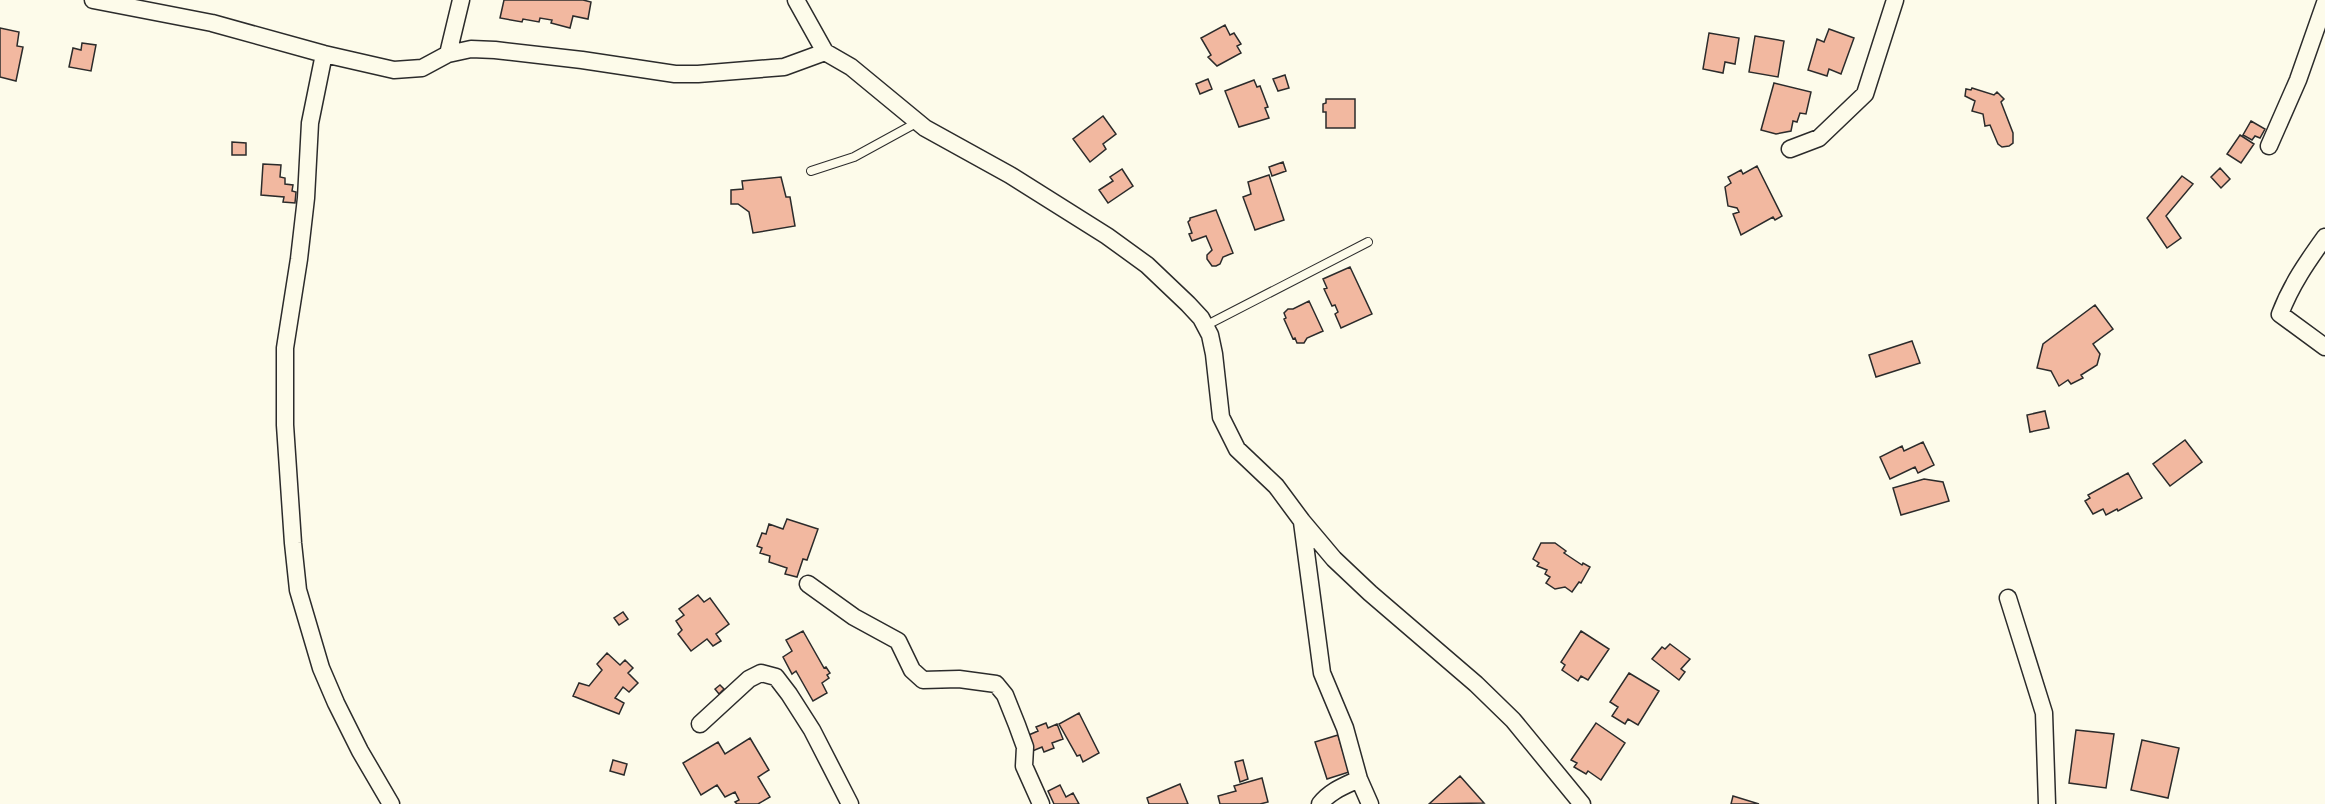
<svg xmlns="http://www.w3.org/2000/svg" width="2325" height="804" font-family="'Asap Condensed',sans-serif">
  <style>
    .building { fill: #f2b8a0; stroke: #2b2b2b; stroke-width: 1.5 }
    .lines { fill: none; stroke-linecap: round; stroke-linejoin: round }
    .service-casing { stroke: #2b2b2b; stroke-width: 10 }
    .minor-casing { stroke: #2b2b2b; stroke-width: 19 }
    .service { stroke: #fdfbea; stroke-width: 8 }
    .minor { stroke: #fdfbea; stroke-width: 16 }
  </style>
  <rect width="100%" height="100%" fill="#fdfbea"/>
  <path class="building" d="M504,0H583L591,2L588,19L573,16L570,28L551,23L552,20L540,18L539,22L523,19L522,22L500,18Z
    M1225,25L1230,35L1234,33L1241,44L1237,46L1241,53L1217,66L1208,57L1211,55L1201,38Z
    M0,28L19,32L17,46L23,47L16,81L0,77Z
    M1829,29L1854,38L1841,74L1829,69L1827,76L1808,70L1817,39L1824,42Z
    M1709,33L1739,38L1735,64L1725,62L1723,73L1703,69Z
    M1755,36L1784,41L1778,77L1749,72Z
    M82,43L96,45L91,71L69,67L73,48L81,50Z
    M1285,75L1289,88L1278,91L1273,79Z
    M1208,79L1212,89L1200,94L1196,84Z
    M1254,80L1257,87L1260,86L1268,107L1265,108L1269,118L1239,127L1225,91Z
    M1774,83L1811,92L1806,114L1800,113L1797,122L1793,121L1791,131L1776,134L1761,130Z
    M1972,88L1994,95L1997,92L2004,99L2001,102L2013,133V143L2009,146L2002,147L1998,144L1990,125L1985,126L1983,114L1972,111L1975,101L1965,96L1966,89L1971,90Z
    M1326,99H1355V128H1326V112H1323V104L1326,103Z
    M1103,116L1116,134L1103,144L1106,149L1090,162L1073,139Z
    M2251,121L2265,129L2260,138L2255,136L2252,140L2243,135Z
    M2240,135L2254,144L2241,163L2227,154Z
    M232,142L246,143V155H232Z
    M1283,162L1286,171L1272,176L1269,167Z
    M263,164L281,165L280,177L285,178V184L293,185L292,191L296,192L295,203L283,202L284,197L261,195Z
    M1757,166L1782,216L1775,220L1773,217L1741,235L1733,214L1739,212L1737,208L1728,206L1725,187L1731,183L1728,177L1741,170L1743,174Z
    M2220,168L2230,179L2221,188L2211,177Z
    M1122,169L1133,186L1108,203L1099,190L1113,181L1110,177Z
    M1269,175L1284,220L1255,230L1243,197L1251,194L1248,182Z
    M2182,176L2193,184L2166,216L2181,238L2167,248L2147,218Z
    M781,177L786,197H790L795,226L753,233L749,212L738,204H731V190L743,189L742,181Z
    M1216,210L1233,253L1223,257L1220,264L1216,266H1212L1207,259V255L1212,250L1206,236L1192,241L1189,234L1192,233L1188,222L1190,220V218Z
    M1350,267L1372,314L1341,328L1335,314L1338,312L1335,305L1332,306L1324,289L1327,288L1323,279Z
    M1309,301L1323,331L1307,338L1304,343H1297L1295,338L1293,339L1284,319L1286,318L1284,313L1288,309H1293Z
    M2095,305L2113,329L2093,344L2100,354L2097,365L2081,375L2083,378L2071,384L2068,380L2059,386L2051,371L2037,368L2043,344Z
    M1912,341L1920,363L1876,377L1869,355Z
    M2045,411L2049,428L2030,432L2027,415Z
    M2185,440L2202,462L2170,486L2153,464Z
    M1923,442L1934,465L1918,473L1915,467L1890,479L1880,457L1902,446L1904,451Z
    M2128,473L2142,498L2118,511L2117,509L2106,515L2103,509L2093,514L2085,501L2090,498L2088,495Z
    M1924,479L1943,482L1949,501L1901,515L1893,488Z
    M787,519L818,529L807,560L803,559L797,577L785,574L787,568L769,562L770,556L760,553L762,548L757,546L762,533L766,534L769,524L783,529Z
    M1541,543H1555L1566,551L1564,553L1582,565L1583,563L1590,567L1581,583L1579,582L1572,592L1565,587L1555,589L1546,583L1550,577L1545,574L1547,570L1537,566L1539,563L1533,559Z
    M698,595L704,602L710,598L729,624L716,634L721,641L713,646L707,639L691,651L678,634L682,630L676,621L684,615L679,609Z
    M623,612L628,619L619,625L614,618Z
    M803,631L824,668L826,667L830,673L827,675L829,678L822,683L827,693L813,701L796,671L792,674L783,657L792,651L786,640Z
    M1581,631L1609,649L1588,680L1581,676L1578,681L1562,670L1565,665L1561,662Z
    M1670,644L1690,659L1681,669L1685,672L1679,680L1652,659L1662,647L1665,649Z
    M607,653L620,665L625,660L633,668L628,673L638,683L629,692L623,687L615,698L624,703L619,714L573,696L579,683L589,686L602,670L597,664Z
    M1629,673L1659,691L1638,725L1628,719L1625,724L1612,716L1618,707L1610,702Z
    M720,685L724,689L719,694L715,689Z
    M1079,713L1099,753L1083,762L1080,755L1077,756L1059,724Z
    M1046,723L1048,728L1057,724L1063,739L1052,743L1054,748L1044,752L1042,747L1030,752L1024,737L1038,731L1036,727Z
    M1596,723L1625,743L1601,780L1588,771L1586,774L1574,767L1577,763L1571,760Z
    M2076,730L2114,734L2106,788L2069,783Z
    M1338,735L1349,772L1327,779L1315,742Z
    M750,738L769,770L758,777L770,797L758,804H737L735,802L739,800L735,792L725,797L717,785L701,795L683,763L718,742L725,754Z
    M2142,740L2179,748L2168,798L2131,790Z
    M613,760L627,764L624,775L610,771Z
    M1243,760L1248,779L1240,782L1235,762Z
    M1460,776L1484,803L1429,804Z
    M1262,778L1268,802L1260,804H1220L1218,796L1236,791L1234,786Z
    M1180,784L1188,804H1149L1147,798Z
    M1060,785L1066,797L1073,793L1079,804H1054L1048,791Z
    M1733,796L1759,804H1731Z"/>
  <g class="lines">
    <g class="service-casing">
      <path id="service" d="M811,171L854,157L918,122
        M1205,326L1368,242"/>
    </g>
    <g class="minor-casing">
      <path id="minor" d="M93,0L212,23L324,54L394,70L422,68L448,54L461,0
        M796,0L825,52L851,67L925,128L1010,175L1107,236L1147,265L1188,304L1201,318L1210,335L1214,354L1221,417L1237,449L1276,486L1302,521L1334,559L1370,593L1476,684L1513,720L1582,804
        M324,54L310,123L306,198L299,259L285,348V425L293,543L298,590L321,668L336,703L360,751L391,804
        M448,54L471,49L495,50L582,60L675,74H698L784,67L825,52
        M2269,146L2298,80L2325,3
        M1790,149L1819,138L1865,94L1895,0
        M2325,237C2307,262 2291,285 2280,314L2325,347
        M1302,522L1322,673L1345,728L1359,779L1370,804
        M808,584L854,617L898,641L912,670L923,680L959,679L996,684L1005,695L1017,725L1025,747L1024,766L1041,804
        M2008,598L2044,713L2047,804
        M700,724L749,679L761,673L776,677L789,694L812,730L850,804
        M1320,804C1330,791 1344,786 1359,779"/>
    </g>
    <use href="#service" class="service"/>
    <use href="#minor" class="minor"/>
  </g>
</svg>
